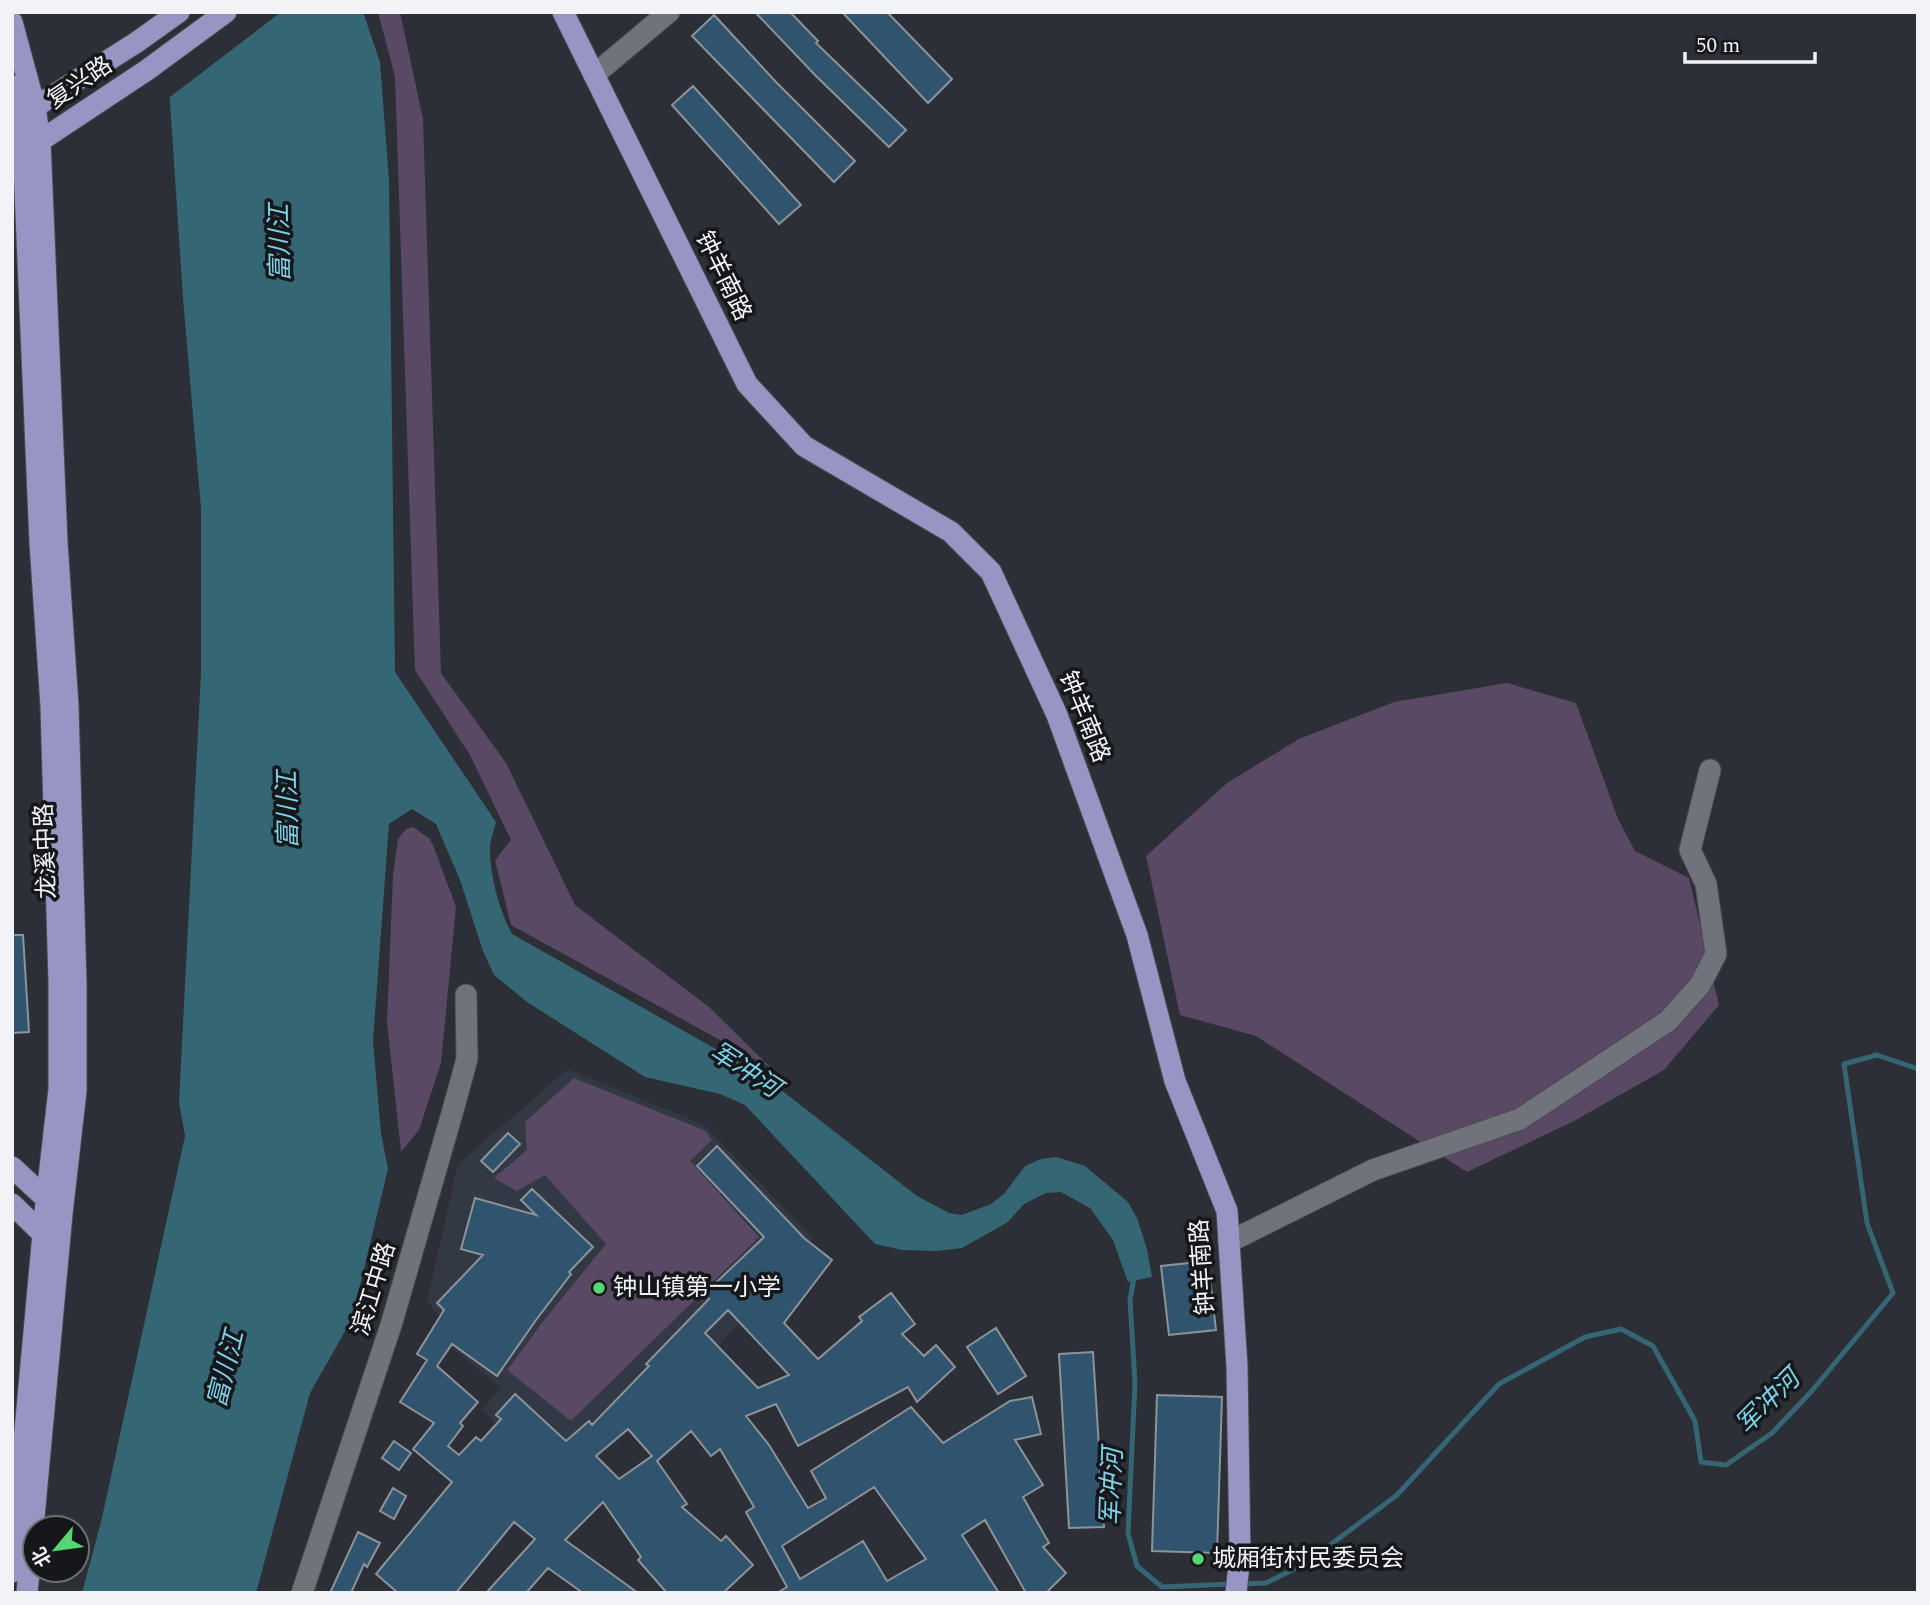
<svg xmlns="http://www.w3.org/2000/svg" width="1930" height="1605" font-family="Spectral,'Noto Sans SC',serif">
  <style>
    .built { fill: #333944 }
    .green { fill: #594964 }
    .water { fill: #346674 }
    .pier { fill: #2c2f35 }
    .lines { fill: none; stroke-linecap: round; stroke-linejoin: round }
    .stream { stroke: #346674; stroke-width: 5 }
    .building { fill: #31546e; stroke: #8c9399; stroke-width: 2; fill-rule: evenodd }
    .minor-casing { stroke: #494c51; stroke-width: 23 }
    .major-casing { stroke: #494c51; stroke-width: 23 }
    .minor { stroke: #70737a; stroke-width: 21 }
    .major { stroke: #9895c5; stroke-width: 21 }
    .poi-dot { fill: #54d672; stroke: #15171a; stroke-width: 2.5 }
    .labels { text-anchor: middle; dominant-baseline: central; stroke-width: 7; stroke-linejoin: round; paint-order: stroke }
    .street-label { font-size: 24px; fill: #f1f3f7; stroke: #15171a }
    .poi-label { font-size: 24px; fill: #f1f3f7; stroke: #15171a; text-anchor: start }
    .water-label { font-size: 26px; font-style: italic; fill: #7cd1e9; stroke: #15171a }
  </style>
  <rect width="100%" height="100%" fill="#2c2f35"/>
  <path class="built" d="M568,1069L704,1125L813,1238L695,1373L617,1441L562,1486L482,1410L501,1388L455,1350L461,1342L427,1301L458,1164Z"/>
  <path class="green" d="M378,12H400L423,119L441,673L506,763L575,905L709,1007L771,1068L511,925L495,860L511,840L470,755L415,670L395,77Z
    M1507,683L1576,703L1618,819L1635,851L1689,878L1719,1005L1664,1070L1574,1121L1467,1172L1256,1036L1180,1015L1146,856L1227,783L1299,739L1394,702Z
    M413,827L429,838L433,845L456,907L441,1063L419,1130L401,1152L387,1022L393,875L398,839L406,829Z
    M574,1078L706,1131L712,1140L690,1161L759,1237L571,1421L507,1370L545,1319L606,1244L545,1175L517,1191L494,1178L527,1150L525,1122Z"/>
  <path class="water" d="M159,12H363L380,62L389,180L395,672L496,822C494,831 490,840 490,849C490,876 499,910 512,934L762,1075L917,1196L949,1213L962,1215L991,1204L1004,1194L1025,1166L1041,1159L1056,1157L1085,1166L1128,1202L1137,1218L1147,1249L1152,1277L1128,1282L1113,1240L1090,1208L1061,1192L1046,1193L1024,1204L1008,1222L962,1248L937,1251L902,1250L875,1244L745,1105L720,1094L645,1077L527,1002L494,975L483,951L460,880L436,824L412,809L389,824L373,1041L381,1133L388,1169L352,1319L310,1393L256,1593H82L101,1522L185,1136L179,1102L201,673V509L183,298L170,102Z"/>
  <path class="pier" d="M156,12H281L166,100Z"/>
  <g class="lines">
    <path class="stream" d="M1134,1277L1130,1300L1135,1383L1128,1533L1137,1566L1162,1587L1231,1584
      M1241,1584L1266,1583L1306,1563L1397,1495L1499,1384L1585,1337L1621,1329L1653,1346L1695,1421L1701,1462L1726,1465L1772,1433L1811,1392L1893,1293L1867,1223L1844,1064L1877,1055L1918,1069"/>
  </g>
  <path class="building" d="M755,12H790L818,41L816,43L906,130L889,147L815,75Z
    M842,12H887L952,79L928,103Z
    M714,15L776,82L855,161L834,182L692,36Z
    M693,86L801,205L779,224L672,105Z
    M12,935H23L29,1032L12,1033Z
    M508,1133L520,1144L493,1172L481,1161Z
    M717,1146L804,1238L832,1260L784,1323L818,1359L862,1321L859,1317L891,1293L915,1324L902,1334L924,1356L936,1345L955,1367L917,1402L908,1387L798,1446L776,1404L746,1416L769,1445L808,1508L826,1498L811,1471L911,1407L943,1443L1010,1401L1032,1397L1041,1434L1015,1440L1043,1485L1023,1497L1049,1543L1043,1547L1066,1573L1046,1593H1026L985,1520L962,1535L999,1593H777L787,1587L746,1512L754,1507L720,1449L711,1456L691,1431L657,1461L687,1504L682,1507L721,1541L726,1536L753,1565L723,1593H667L638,1560L641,1557L603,1502L565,1540L638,1593H583L548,1568L526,1593H486L535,1539L514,1522L456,1593H398L376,1574L452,1482L413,1449L434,1423L400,1402L427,1360L417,1354L444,1310L437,1303L483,1255L461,1249L475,1198L536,1215L521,1200L532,1189L593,1247L569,1272L571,1274L536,1320L497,1376L452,1344L437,1366L478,1402L460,1423L463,1426L448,1446L459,1455L476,1437L481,1441L501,1419L496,1415L515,1394L566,1441L589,1421L592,1425L649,1366L646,1364L709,1299L704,1294L764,1237L697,1166ZM728,1310L789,1375L758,1388L705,1333ZM628,1429L652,1456L619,1479L596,1456ZM874,1487L926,1559L887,1581L863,1541L800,1579L782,1546Z
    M1208,1261L1216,1330L1169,1335L1161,1266Z
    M996,1328L1026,1376L998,1394L967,1347Z
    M1093,1352L1104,1527L1069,1528L1059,1354Z
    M1157,1395L1222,1397L1217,1553L1152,1551Z
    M394,1441L411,1453L399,1470L382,1458Z
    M393,1488L406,1496L394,1519L380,1511Z
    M358,1532L380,1543L367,1567L364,1564L351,1593H330Z"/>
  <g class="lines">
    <g class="minor-casing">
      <path id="minor" d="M594,75L669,12
        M1229,1242L1373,1170L1520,1119L1668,1021L1700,985L1716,954L1706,884L1690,850L1710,770
        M302,1593L392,1322L453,1110L467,1059L466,995"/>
    </g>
    <g class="major-casing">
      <path id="major" d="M563,12L747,384L804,446L951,532L991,572L1057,715L1137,935L1175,1081L1227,1211L1237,1366L1240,1555L1236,1593
        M12,22L35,107L40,141L57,542L68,706L76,983V1091L62,1214L27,1593
        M12,86L23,143L40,543L51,706L59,983V1089L45,1212L12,1572
        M26,116L35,107L137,42L179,12
        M31,151L40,141L147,70L226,12
        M12,1167L53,1205
        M12,1204L48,1239"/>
    </g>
    <use href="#minor" class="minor"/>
    <use href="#major" class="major"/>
  </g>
  <g class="poi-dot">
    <circle cx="599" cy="1288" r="7"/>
    <circle cx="1198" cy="1559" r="7"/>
  </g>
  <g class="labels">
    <g class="street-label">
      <text transform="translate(80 83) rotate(-34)">复兴路</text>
      <text transform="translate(723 276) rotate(64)">钟羊南路</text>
      <text transform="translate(1084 717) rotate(68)">钟羊南路</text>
      <text transform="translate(46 851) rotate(-92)">龙溪中路</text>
      <text transform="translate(1203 1267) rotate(-94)">钟羊南路</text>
      <text transform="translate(374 1289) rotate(-73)">滨江中路</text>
    </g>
    <g class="poi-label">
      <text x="613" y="1288">钟山镇第一小学</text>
      <text x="1212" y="1559">城厢街村民委员会</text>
    </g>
    <g class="water-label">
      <text transform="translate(280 243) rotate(-91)">富川江</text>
      <text transform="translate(288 810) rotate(-91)">富川江</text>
      <text transform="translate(745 1070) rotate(33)">军冲河</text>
      <text transform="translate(226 1369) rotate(-76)">富川江</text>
      <text transform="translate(1768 1402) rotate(-45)">军冲河</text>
      <text transform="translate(1112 1487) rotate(-88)">军冲河</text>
    </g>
  </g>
  <rect width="1930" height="1605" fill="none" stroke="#f1f3f7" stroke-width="28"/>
  <g transform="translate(56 1549) rotate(241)"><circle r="33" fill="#15171a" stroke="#6d6f72" stroke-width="2"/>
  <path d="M0-5L12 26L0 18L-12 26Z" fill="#54d672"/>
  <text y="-10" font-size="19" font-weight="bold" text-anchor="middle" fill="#f1f3f7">北</text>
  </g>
  <path d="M1685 52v10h130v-10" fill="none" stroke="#f1f3f7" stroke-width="3.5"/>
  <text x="1696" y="52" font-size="21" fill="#f1f3f7" stroke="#15171a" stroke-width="5" paint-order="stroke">50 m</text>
</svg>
